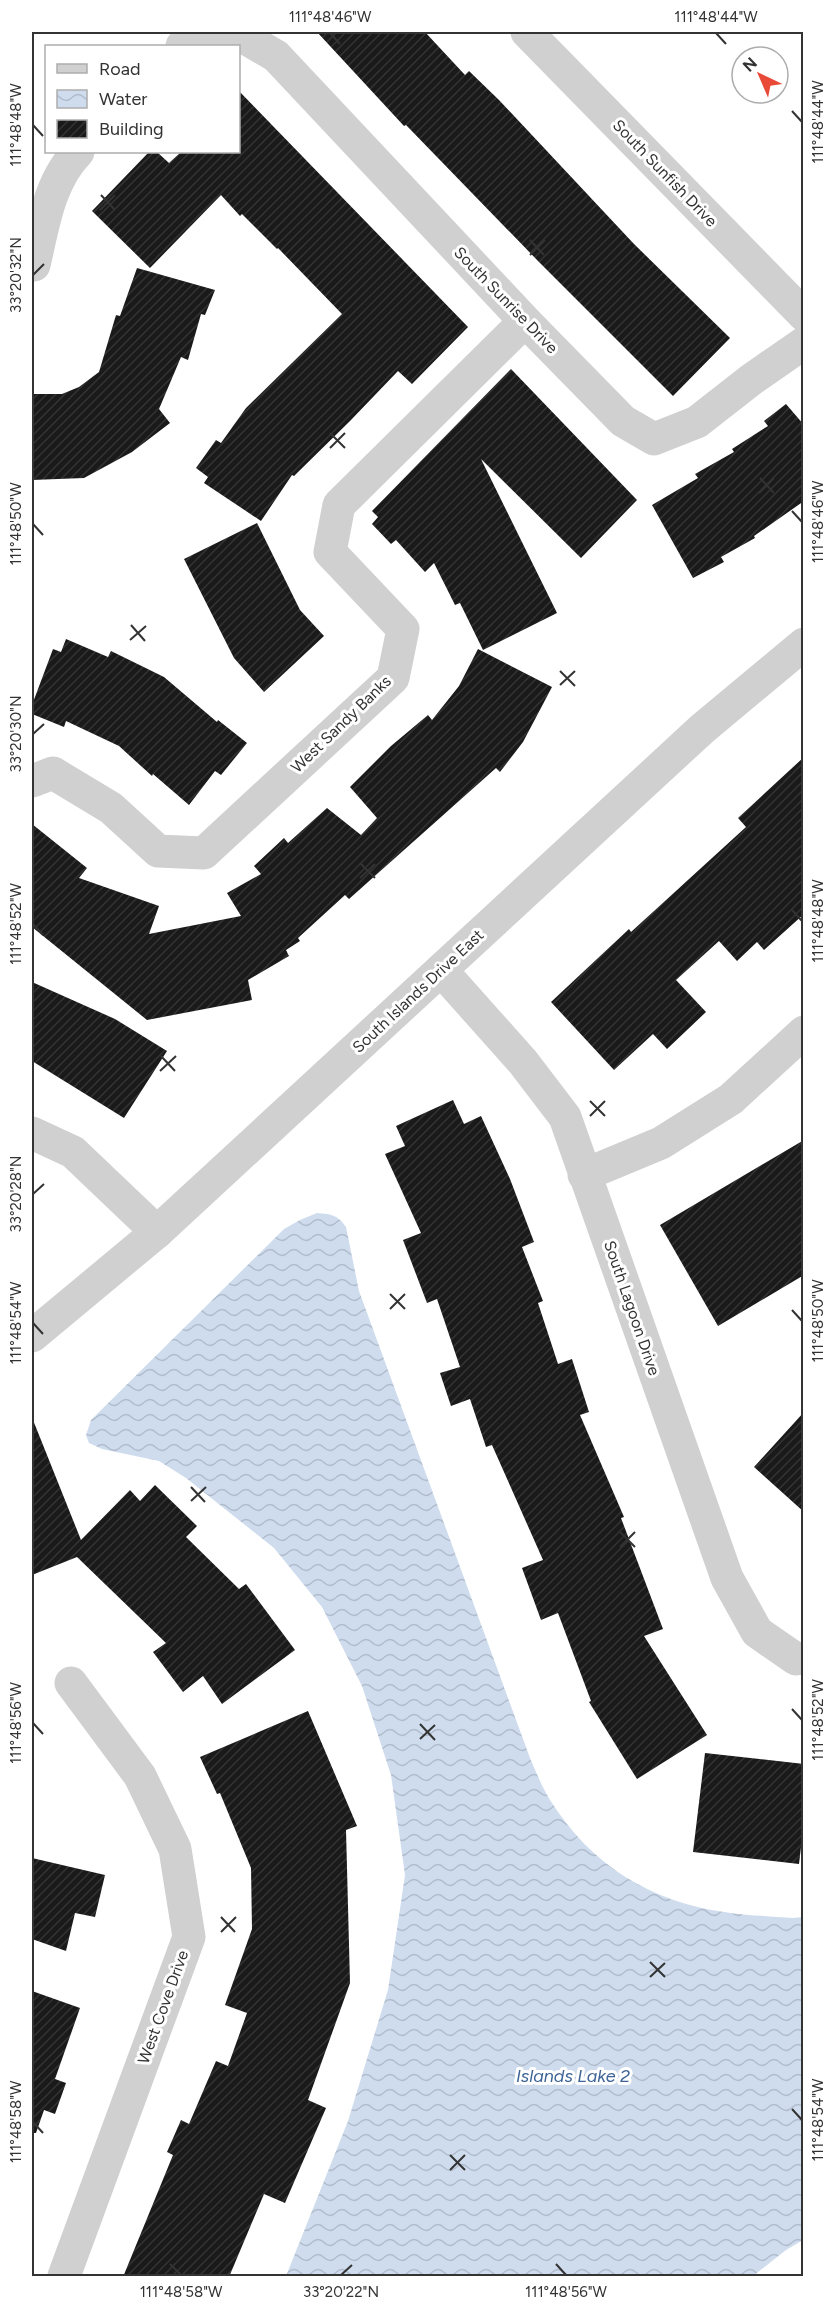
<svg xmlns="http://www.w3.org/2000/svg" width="835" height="2308" font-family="Figtree,sans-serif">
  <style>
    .water { fill: url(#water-waves) }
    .building { fill: url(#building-hatch) }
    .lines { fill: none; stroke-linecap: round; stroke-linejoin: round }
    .minor { stroke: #d0d0d0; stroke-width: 33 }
    .tertiary { stroke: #d0d0d0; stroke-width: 33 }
    .ticks { fill: none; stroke: #333; stroke-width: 2 }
    .labels { text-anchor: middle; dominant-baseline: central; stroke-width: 6; stroke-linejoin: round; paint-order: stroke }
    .street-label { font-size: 16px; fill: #333; stroke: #fff }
    .water-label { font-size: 18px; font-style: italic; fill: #3e6497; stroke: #fff }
    .neatline { fill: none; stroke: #333; stroke-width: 2 }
    .ticks-label { font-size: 15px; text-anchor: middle; fill: #333 }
  </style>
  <defs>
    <pattern id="water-waves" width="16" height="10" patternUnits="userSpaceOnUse" patternTransform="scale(1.5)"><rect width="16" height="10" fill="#cedcee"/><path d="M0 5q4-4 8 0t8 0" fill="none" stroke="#b1bdcd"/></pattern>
    <pattern id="building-hatch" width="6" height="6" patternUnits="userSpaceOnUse" patternTransform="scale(1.5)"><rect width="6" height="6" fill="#1a1a1a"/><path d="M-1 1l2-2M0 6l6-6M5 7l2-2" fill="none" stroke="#333"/></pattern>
  </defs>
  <rect width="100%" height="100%" fill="#fff"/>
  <path class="water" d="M317,1213C331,1214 338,1215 346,1227L359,1291L530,1758C536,1772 542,1787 550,1800C591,1865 649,1901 724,1912C747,1916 770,1916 793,1918L803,1917V2240L786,2250L753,2276H286L348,2121L388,1990L405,1875L391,1775L362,1686L322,1607L274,1548L186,1478L159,1461L102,1449L89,1443L86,1435L91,1420L284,1229L300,1220Z"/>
  <path class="building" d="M317,32H425L465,75L469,71L499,100L634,244L730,338L673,396L538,261L406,125L404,126Z
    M238,90L468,327L412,384L398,371L350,421L294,476L292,475L261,521L204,483L208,477L196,468L216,440L221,443L246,408L342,314L278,248L277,249L242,214L240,216L221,195L150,268L92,211L149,152H157L169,163L181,152H238Z
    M137,268L215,290L205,315L201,314L188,360L181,357L159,409L170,423L132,452L84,478L32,480V394H62L79,387L99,372L116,315L120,316Z
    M511,369L637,500L581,558L481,459L557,613L483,650L460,603L455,605L434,563L425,572L396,540L391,544L372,524L378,517L372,511Z
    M786,404L804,425V501L754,536L755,538L721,557L724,562L693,578L652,505L698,478L695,474L734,452L732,449L768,426L764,421Z
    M257,523L300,610L324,636L264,692L234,658L184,559Z
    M66,639L108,657L111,651L164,677L217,722L218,720L247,743L221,775L215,771L189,805L153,774L152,776L119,746L66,721L64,727L32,714V705L53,649L61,652Z
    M478,649L552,687L523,742L500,772L496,768L349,899L345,895L298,938L300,941L286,950L289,956L248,980L252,1000L147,1020L32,927V824L87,868L79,878L159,906L149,934L241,916L227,893L261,874L254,866L284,838L288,843L327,808L361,835L377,818L350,787L391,746L428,715L432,720L459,686Z
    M804,757V914L764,950L757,942L737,961L719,941L676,980L706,1012L667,1049L653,1034L614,1070L551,1002L629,929L631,932L746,827L738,818Z
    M32,982L115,1019L167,1051L124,1118L32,1061Z
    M453,1100L464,1124L481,1116L510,1179L534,1242L522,1247L543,1301L538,1303L558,1364L572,1359L589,1412L580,1415L624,1517L621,1518L663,1629L644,1636L707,1735L637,1779L589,1702L591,1701L558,1613L541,1620L522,1568L543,1560L492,1445L486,1447L470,1399L451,1406L440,1373L460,1367L437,1299L427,1303L403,1240L421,1233L385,1154L405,1146L396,1126Z
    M804,1140V1275L718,1326L660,1225Z
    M804,1412V1512L754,1467Z
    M32,1420H33L81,1540L130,1490L140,1501L155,1485L197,1526L186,1537L239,1589L246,1584L295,1650L222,1704L203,1676L183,1692L153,1652L166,1643L77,1557L32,1575Z
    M308,1711L357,1826L346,1830L350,1983L308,2100L326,2108L285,2203L264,2194L229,2277H123L173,2155L167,2152L181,2120L189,2124L216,2061L228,2066L247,2013L225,2005L252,1929L251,1868L220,1793L217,1794L200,1757Z
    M705,1753L804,1764V1822L799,1864L693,1852Z
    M32,1858L105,1875L95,1917L75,1913L66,1951L32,1939Z
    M32,1991L80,2008L55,2079L66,2083L55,2114L44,2110L36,2133H32Z"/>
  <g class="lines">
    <path class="minor" d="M235,32L276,56L525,321L623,421L654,439L697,422L752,379L804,343
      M182,46L186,42L224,32
      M34,265C43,227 49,181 78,152
      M32,781L53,773L111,808L158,851L204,853L393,678L403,629L330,552L339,505L525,321
      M441,970L523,1062L565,1117L727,1578L757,1632L796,1659L804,1658
      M32,1133L73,1152L157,1232
      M584,1175L661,1143L731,1099L804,1032
      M64,2276L189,1937L175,1849L140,1776L71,1683"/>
    <path class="tertiary" d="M527,32L804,315
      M32,1336L157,1232L702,729L804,644"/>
  </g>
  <path class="ticks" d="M330,33L340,44M716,33L726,44M792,111L802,122M33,125L43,136M101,195L115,210M100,210L115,195M530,240L544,255M530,255L545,240M33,275L44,264M330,433L345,448M330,448L345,433M760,478L774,493M759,493L774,478M792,511L802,522M33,524L43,535M131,625L145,641M130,640L146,626M560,671L575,686M560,685L575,671M33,734L44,724M360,863L375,878M360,878L375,864M792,910L802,921M33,924L43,935M161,1056L175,1071M160,1071L176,1056M590,1101L605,1116M590,1116L605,1101M33,1194L44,1184M390,1294L405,1309M390,1309L405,1294M792,1310L802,1321M33,1323L43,1334M191,1487L205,1502M191,1501L206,1487M620,1532L635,1547M620,1547L635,1532M792,1709L802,1720M33,1723L43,1734M420,1724L435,1740M420,1739L435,1725M221,1917L235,1932M221,1932L236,1917M650,1962L665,1977M650,1977L665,1963M792,2109L802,2120M33,2122L43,2133M450,2155L465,2170M450,2170L465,2155M170,2264L181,2275M556,2264L566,2275M341,2275L352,2265"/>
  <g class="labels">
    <g class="street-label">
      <text transform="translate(665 173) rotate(46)">South Sunfish Drive</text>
      <text transform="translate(506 300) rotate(46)">South Sunrise Drive</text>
      <text transform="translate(341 724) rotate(-44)">West Sandy Banks</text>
      <text transform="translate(418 991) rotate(-43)">South Islands Drive East</text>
      <text transform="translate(632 1308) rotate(71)">South Lagoon Drive</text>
      <text transform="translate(163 2007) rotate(-70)">West Cove Drive</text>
    </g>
    <g class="water-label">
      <text x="573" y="2076">Islands Lake 2</text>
    </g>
  </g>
  <rect width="835" height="2308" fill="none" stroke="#ffffff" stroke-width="66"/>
  <rect x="45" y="45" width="195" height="108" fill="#ffffff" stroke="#adadad" stroke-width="1.5"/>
  <rect x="57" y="64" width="30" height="9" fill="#d0d0d0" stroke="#adadad" stroke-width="1.5"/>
  <text x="99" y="75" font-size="18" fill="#333333">Road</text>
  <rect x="57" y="90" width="30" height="18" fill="url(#water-waves)" stroke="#adadad" stroke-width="1.5"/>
  <text x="99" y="105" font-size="18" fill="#333333">Water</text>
  <rect x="57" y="120" width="30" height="18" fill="url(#building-hatch)" stroke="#adadad" stroke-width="1.5"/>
  <text x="99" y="135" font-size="18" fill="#333333">Building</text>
  <g transform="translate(760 75) rotate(316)"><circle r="28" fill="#ffffff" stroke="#adadad" stroke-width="1.5"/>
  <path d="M0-4.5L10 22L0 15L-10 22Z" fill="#e84a37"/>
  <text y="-9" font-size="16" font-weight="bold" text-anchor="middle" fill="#333333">N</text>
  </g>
  <rect x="33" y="33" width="769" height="2242" class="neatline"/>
  <g class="ticks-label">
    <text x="330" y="22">111°48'46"W</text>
    <text x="716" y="22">111°48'44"W</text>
    <text transform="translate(818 122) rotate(-90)" y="5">111°48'44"W</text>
    <text transform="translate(16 125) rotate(-90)" y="5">111°48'48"W</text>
    <text transform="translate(16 275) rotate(-90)" y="5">33°20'32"N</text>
    <text transform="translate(818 522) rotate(-90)" y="5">111°48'46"W</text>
    <text transform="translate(16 524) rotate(-90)" y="5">111°48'50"W</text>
    <text transform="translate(16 734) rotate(-90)" y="5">33°20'30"N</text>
    <text transform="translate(818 921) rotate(-90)" y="5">111°48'48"W</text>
    <text transform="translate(16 924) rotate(-90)" y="5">111°48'52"W</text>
    <text transform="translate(16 1194) rotate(-90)" y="5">33°20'28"N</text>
    <text transform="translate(818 1321) rotate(-90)" y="5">111°48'50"W</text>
    <text transform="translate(16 1323) rotate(-90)" y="5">111°48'54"W</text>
    <text transform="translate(818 1720) rotate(-90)" y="5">111°48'52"W</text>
    <text transform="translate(16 1723) rotate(-90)" y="5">111°48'56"W</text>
    <text transform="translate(818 2120) rotate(-90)" y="5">111°48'54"W</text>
    <text transform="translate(16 2122) rotate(-90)" y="5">111°48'58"W</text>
    <text x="181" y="2297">111°48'58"W</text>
    <text x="341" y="2297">33°20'22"N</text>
    <text x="566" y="2297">111°48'56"W</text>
  </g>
</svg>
